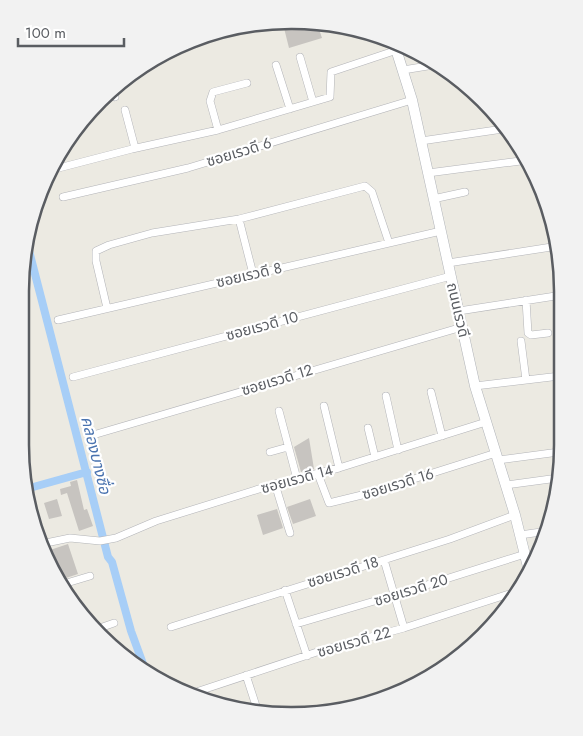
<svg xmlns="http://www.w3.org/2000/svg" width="583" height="736" font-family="Jost,'Noto Sans Thai',sans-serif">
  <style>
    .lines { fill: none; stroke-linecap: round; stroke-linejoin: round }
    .canal { stroke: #a7cef7; stroke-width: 8 }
    .building { fill: #c7c4c0 }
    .street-casing { stroke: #b3b4b8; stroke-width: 8 }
    .secondary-casing { stroke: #b1b4b9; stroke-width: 11 }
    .street { stroke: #fff; stroke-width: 7 }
    .secondary { stroke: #fff; stroke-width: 10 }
    .labels { text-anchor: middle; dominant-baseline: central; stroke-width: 4.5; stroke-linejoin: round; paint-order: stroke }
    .street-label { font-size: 15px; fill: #5a5d62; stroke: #fff }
    .water-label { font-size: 16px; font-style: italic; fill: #4a73af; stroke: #fff }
    .rim { fill: none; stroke: #5a5d62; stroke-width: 2.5 }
  </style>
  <rect width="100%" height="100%" fill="#eceae2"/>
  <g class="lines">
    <path class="canal" d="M27,243L108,557L112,562L131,631L146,672
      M26,489L87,472"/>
  </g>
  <path class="building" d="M283,24L318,26L322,38L289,48Z
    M309,438L314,469L301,472L294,447Z
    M77,480L84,510L87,509L93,526L79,531L67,493L61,495L60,489L71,486L70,482Z
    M57,499L62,516L49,519L44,503Z
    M310,499L316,516L293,524L287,507Z
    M277,509L283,528L263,535L257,515Z
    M68,544L78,574L57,581L44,552Z"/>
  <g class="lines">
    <g class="street-casing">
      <path id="street" d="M300,57L313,102
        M276,65L290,109
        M403,70L434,65
        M113,92L115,97
        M125,110L135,148
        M218,130L210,101L213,92L247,83
        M421,141L503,129
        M55,169L132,149L218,130L330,97L331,72L397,50
        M428,173L528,160
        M63,197L188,168L412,100
        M433,199L465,192
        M239,219L253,274
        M448,263L558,246
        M526,300L528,333L531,335L548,333
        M107,308L96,261V251L109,245L152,233L239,219L365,186L372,192L389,243
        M459,311L562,295
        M58,320L441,231
        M521,341L526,380
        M73,377L451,276
        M475,386L560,376
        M431,392L442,436
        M386,396L398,450
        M324,406L339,468
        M279,411L297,479
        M368,428L375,457
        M93,435L462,327
        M270,452L288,447
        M498,460L559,452
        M318,474L329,503L366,494L496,453
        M275,484L290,533
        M506,485L558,478
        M520,535L548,531
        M41,544L70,538L100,541L116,538L156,521L275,484L339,468L486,422
        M384,560L404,628
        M60,585L90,576
        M285,590L307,656
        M296,624L395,595L525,554
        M171,627L450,539L515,515
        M94,630L114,623
        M246,675L258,712
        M190,694L326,649L404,628L518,591"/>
    </g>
    <g class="secondary-casing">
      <path id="secondary" d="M395,46L412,100L475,386L515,515L529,571"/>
    </g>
    <use href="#street" class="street"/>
    <use href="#secondary" class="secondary"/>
  </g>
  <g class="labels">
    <g class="street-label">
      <text transform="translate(239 152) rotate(-17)">ซอยเรวดี 6</text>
      <text transform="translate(249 275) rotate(-13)">ซอยเรวดี 8</text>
      <text transform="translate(458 310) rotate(77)">ถนนเรวดี</text>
      <text transform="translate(262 326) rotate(-15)">ซอยเรวดี 10</text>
      <text transform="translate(277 380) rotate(-17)">ซอยเรวดี 12</text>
      <text transform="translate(297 479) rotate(-15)">ซอยเรวดี 14</text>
      <text transform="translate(398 484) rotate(-17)">ซอยเรวดี 16</text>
      <text transform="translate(343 572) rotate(-17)">ซอยเรวดี 18</text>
      <text transform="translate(411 590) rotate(-17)">ซอยเรวดี 20</text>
      <text transform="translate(354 642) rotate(-16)">ซอยเรวดี 22</text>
    </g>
    <g class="water-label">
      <text transform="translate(96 455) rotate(76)">คลองบางซื่อ</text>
    </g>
  </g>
  <path d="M0 0H583V736H0ZM291 29H292A262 262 0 0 1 554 291V445A262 262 0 0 1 292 707H291A262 262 0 0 1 29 445V291A262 262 0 0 1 291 29Z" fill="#f2f2f2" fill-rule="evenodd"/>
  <path class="rim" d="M291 29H292A262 262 0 0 1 554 291V445A262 262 0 0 1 292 707H291A262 262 0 0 1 29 445V291A262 262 0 0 1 291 29Z"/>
  <path d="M18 38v8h106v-8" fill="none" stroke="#5a5d62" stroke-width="2.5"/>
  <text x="25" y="38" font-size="15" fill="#5a5d62" stroke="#ffffff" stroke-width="4" paint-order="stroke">100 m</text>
</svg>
